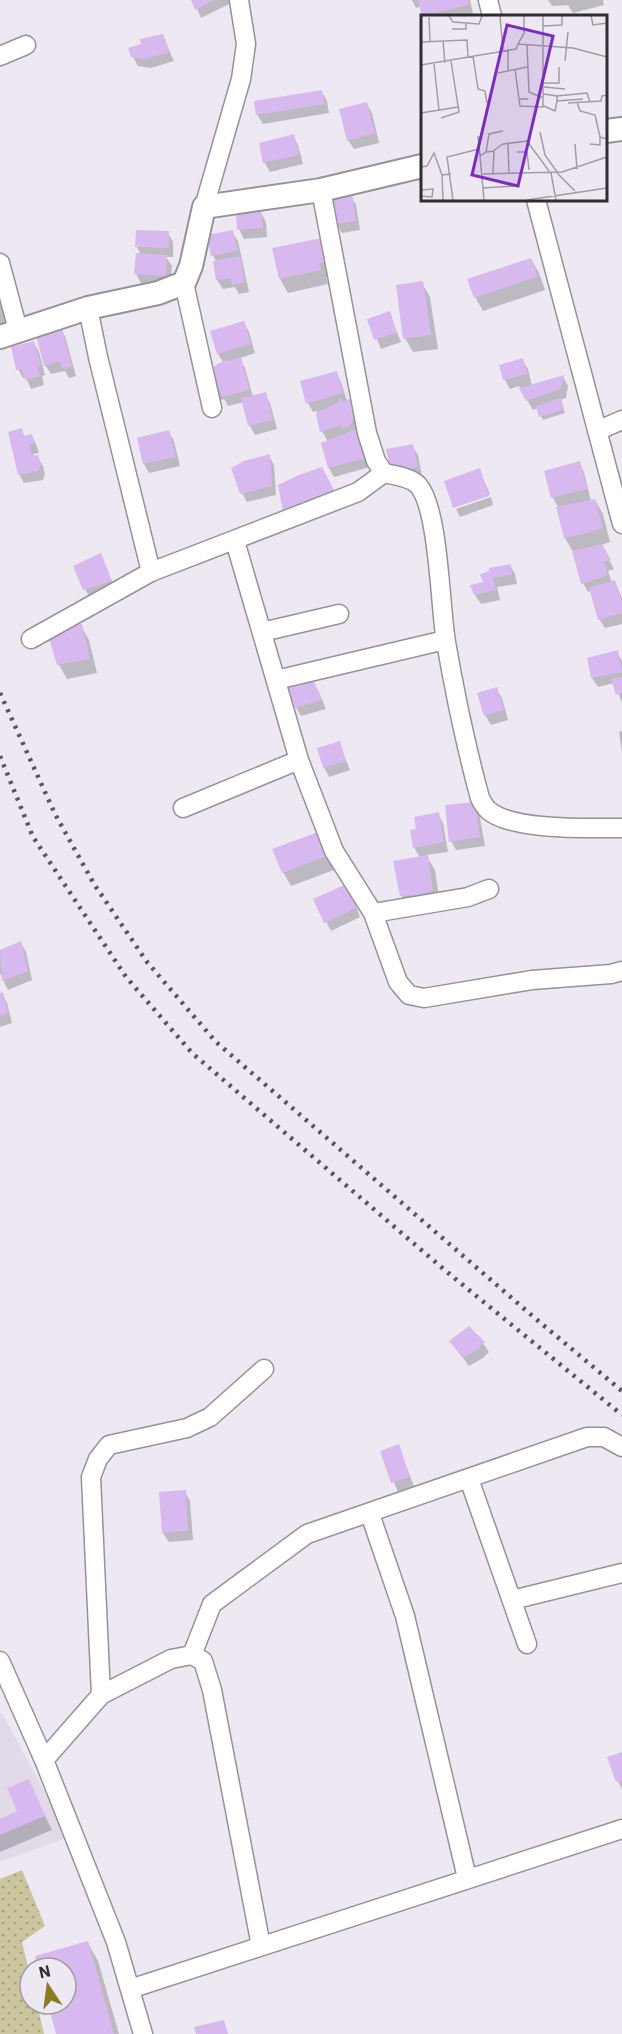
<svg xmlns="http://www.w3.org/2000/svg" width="622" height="2034" font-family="'IBM Plex Sans',sans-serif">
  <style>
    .built { fill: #e2dae9 }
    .park { fill: url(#park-dots) }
    .shadow { fill: #0003 }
    .building { fill: #d7b9ef }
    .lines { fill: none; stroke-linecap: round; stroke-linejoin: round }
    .minor-casing { stroke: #96929a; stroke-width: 21 }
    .tertiary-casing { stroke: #96929a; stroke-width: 26 }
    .minor { stroke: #fff; stroke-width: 18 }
    .tertiary { stroke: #fff; stroke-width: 22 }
    .rail { stroke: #59575b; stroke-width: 4.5; stroke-dasharray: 3 6; stroke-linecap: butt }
    .inset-road { fill: none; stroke: #a19da4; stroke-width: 1.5 }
    .view { fill: #7b2cbf; fill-opacity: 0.15; stroke: #7b2cbf; stroke-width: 3 }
    .inset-edge { fill: none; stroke: #2e2d30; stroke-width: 3 }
  </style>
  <defs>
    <pattern id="park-dots" width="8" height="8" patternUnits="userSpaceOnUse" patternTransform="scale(1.5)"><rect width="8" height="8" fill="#cac59d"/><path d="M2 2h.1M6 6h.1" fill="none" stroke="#a4a080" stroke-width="1.8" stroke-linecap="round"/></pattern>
  </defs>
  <rect width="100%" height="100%" fill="#ede8f1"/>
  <path class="built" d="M0,1713H2L69,1837L0,1862Z"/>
  <path class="park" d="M22,1870L45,1926L22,1942L30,1975V2004H37L44,2034H0V1879Z"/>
  <path class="shadow" d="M193,0H233V2L201,18Z
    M412,0H470L473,14L464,16H424L422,6L416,8Z
    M548,0H603L604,5L573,13L568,5L552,6Z
    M162,35L174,61L151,68L138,66L133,57L143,45Z
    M322,92L327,101L329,113L263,124L257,114Z
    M367,104L372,113L379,143L354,149L348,140Z
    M293,136L298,145L303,164L270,172L265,163L260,144Z
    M351,196L356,205L360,230L342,233L337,224Z
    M261,213L266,222L267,237L244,239L239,229Z
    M232,232L238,241L249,292L239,294L235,287L223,289L217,280L214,262L216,261L213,255Z
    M168,233L173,242V257H166L172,266L170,285L141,283L136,274L141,255L137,247Z
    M326,238L338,274L326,277L328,284L288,293L280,279Z
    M531,259L539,273L545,290L483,311L475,297Z
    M422,283L430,297L438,349L413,352L405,338Z
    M0,288L12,328L0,334Z
    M389,313L401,342L381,349L369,319Z
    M244,323L249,332L255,353L240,358L245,368L253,397L265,394L270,403L277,429L255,435L250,426L244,402L228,406L224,399L221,400L215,391L224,363L218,354Z
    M60,327L65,336L76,376L69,378L65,371L51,374L45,365Z
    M34,343L39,352L45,375L42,376L44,385L31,389L26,378H23L18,369Z
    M522,360L528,369L532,386L563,377L568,386L566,398L560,400L565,413L543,420L538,408L533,410L519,386L510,389L505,380L501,366Z
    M336,372L341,382L347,401L352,400L370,467L334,477L329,468L323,444L328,442L322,431L317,411L313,412L308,403Z
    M21,430L25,437L31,435L36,444L39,453L33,454L34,457L37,456L43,466L45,474L43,480L24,483L19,474Z
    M169,432L174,441L180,466L149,473L144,464Z
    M412,446L418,455L422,476L398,479Z
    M269,456L274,465L276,495L247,502L242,493Z
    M579,463L584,472L591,501L595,500L603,514L610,542L601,545L614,569L608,571L612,583L615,582L622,598V624L605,628L599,619L591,591L588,592L583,583L573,552L565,538L558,507L553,498L546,472Z
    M479,470L490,494L454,506Z
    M491,497L493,505L460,517L456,509Z
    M100,555L116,591L90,599L75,567Z
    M510,565L515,574L517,584L497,587L500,600L481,604L475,595L485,583Z
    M81,626L89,640L97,673L67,679L59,665L50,635Z
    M617,652L622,661V703L614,683L598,687L592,678Z
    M496,689L502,698L508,720L491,725L485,715Z
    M318,690L326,709L301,716L296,707Z
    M622,731V753L619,732Z
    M339,743L350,770L329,777L324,767Z
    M474,803L479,812L485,846L456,850L451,841Z
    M438,814L443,823L448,852L426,855L435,870L440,905L410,909L401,895L420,858L414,847L418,830Z
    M325,848L334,870L291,886L283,872Z
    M352,895L360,917L331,931L315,900Z
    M21,943L26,952L32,980L8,990L0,973V952Z
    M0,994H2L7,1003L12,1023L0,1027Z
    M451,1342L483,1343L489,1352L483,1358L469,1366Z
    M398,1446L414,1486L398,1492L382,1452Z
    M185,1492L190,1501L193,1540L169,1542L163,1533Z
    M622,1753V1789L618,1781Z
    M28,1781L52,1830L0,1852V1820L19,1812Z
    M88,1943L98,1961L119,2034H58L50,2004H66V1968H40Z"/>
  <path class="building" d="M191,0H214L195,10Z
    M418,0H468L469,5L422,16Z
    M163,34L170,52L145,59L131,57L128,48L141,44L140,39Z
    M322,90L325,104L256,115L254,101Z
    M367,102L375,133L347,141L339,109Z
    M294,134L299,155L263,163L259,143Z
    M352,194L356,221L336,224L332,197Z
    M261,211L263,228L237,230L236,214Z
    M136,230L169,231V248L135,247Z
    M233,230L237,251L211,256L207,235Z
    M327,237L332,260L319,263L321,270L279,279L272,248Z
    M136,253L167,255L166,276L134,274Z
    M240,256L245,283L232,285L231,278L216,280L213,261Z
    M531,258L538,276L474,298L467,279Z
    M423,281L431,335L403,339L396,285Z
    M390,311L397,333L374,340L367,319Z
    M244,321L251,344L217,354L210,331Z
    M61,325L72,367L62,369L60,361L44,366L35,332Z
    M34,341L41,366L37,367L40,376L25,380L22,369L16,370L11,347Z
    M241,357L249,390L222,397L220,390L214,391L209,370L221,362Z
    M523,358L527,374L503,380L499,365Z
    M337,371L343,393L306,404L300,381Z
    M564,375L561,389L526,401L519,388Z
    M266,392L273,420L248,426L241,398Z
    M340,398L344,401L353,398L358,417L352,419V424L342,429L341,425L320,432L316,413L339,402Z
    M561,398L564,409L539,417L536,406Z
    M361,427L366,458L328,468L321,443Z
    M22,428L24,436L32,434L35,443L29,445L32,456L38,455L41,464L38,471L18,475L8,432Z
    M169,430L176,457L143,464L137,438Z
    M413,444L418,467L391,470L386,449Z
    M270,454L272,486L240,494L231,468L244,461Z
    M580,461L587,489L551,498L544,471Z
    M322,467L335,492L283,512L278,485L299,475Z
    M480,468L489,496L453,508L444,481Z
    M595,499L603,528L584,534L564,538L556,507Z
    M602,544L611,560L604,562L608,575L581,584L572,551Z
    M101,553L112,581L83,590L73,566Z
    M511,564L512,575L493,578L496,590L474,595L470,585L483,582L480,574L489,571V568Z
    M615,580L622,603V613L598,620L589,588Z
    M82,624L90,659L57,665L48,635L61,627Z
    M618,650L622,672L591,678L587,658Z
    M622,677V693L616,695L611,679Z
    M313,679L322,700L295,708L288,686Z
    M497,687L504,710L484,716L477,693Z
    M340,741L346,761L323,768L317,748Z
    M475,802L480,837L449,842L445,805Z
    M439,812L444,842L413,848L410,830L416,829L414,817Z
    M318,832L327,856L282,873L272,849Z
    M428,855L433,891L418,895L400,896L393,861Z
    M347,884L356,908L324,923L313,899Z
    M21,941L28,971L2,981L0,950Z
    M3,992L8,1013L0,1016V993Z
    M469,1326L485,1342L478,1349L463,1358L449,1341Z
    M399,1444L410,1477L391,1483L380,1451Z
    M186,1490L188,1531L162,1533L159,1492Z
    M622,1752V1780L616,1782L607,1757Z
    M29,1779L45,1816L0,1835V1819L17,1811L7,1788Z
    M88,1941L114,2034H56L48,2004H66V1968H38L35,1956Z
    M224,2020L228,2034H196L194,2027Z"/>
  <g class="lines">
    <g class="minor-casing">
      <path id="minor" d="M488,0L492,16
        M0,56L26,45
        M321,190L367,433L376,461L384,473C394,475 410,477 418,485C439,508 440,608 446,642C455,694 466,747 480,798C482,802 485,807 488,810C511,831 591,828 622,828
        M536,200L622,524
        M204,207L241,79L246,44L239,0
        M0,263L18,330
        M184,283L212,408
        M88,308L98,357L151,572
        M597,431L622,420
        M235,541L299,760L334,851L373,913
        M262,632L339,614
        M31,639L151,572L358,492L384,473
        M276,680L445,640
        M183,808L299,760
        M489,889L468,897L373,913L398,982L409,995L424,998L532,980L611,974L622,971
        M469,1479L527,1644
        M370,1514L405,1616L467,1878
        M512,1600L622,1573
        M192,1655L212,1604L307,1534L587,1437H604L622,1447
        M0,1661L44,1760
        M101,1695L171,1659L192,1655L203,1661L212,1690L261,1946
        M130,1989L622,1829
        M143,2034L116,1942L44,1760L101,1695L91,1477L98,1459L109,1445L187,1428L210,1417L264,1369"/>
    </g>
    <g class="tertiary-casing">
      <path id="tertiary" d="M606,131L622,129
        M0,337L88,308L158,293L184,283L191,266L204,207L321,190L422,166"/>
    </g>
    <use href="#minor" class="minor"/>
    <use href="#tertiary" class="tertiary"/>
    <path class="rail" d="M0,693L55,814L94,884L147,962L216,1042L536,1319L622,1391
      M0,756L33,837L126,977L192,1053L447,1272L622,1415"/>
  </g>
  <g transform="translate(421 15)">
    <rect width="186" height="186" fill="#ede8f1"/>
    <path class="inset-road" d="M28,1L32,7L58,9L61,1M79,1L82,35M170,1L172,10L186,8M8,2L9,26M122,11L141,10V1M31,14H45V9M22,26L24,48M0,27L46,25L47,42M97,29L103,18V1M106,30L108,77L122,83V1M87,34V55M52,41L57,74L64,76L66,88M144,46L147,17M13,49L18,95M0,50L95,34L97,29L152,33L186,42M94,54L98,84M77,58L106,52M123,68H138V52M123,72L144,74M122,79L136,81V86L134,96L123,91M136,81L166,78L169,87M107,84H98L99,91L122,92V83M136,86L162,84M156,87L159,96L174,100L179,122L186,124M147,88L180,86L181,81L186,80M0,98L37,92M20,103L38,97L30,46M119,117L124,140L136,157M57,121L59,141M87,128L88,157M154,129L156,154M169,129L179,130V122M72,136L82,129L106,126L128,156M65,137L73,136L72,158M96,137H106L108,155M0,152L6,151L13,138L21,160M130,158L135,185M136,158L154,176M62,159L141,157L186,142M62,173L94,171M0,175L12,174L11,182L0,181M22,185L21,160L30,159M32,185L26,142L58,134M63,185L59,141L65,137L68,119L82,116M106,185L186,173"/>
    <path class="view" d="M86,10L132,21L97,171L51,160Z"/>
    <rect width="186" height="186" class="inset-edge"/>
  </g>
  <g transform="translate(48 1986) rotate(347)"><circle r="28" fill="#ede8f1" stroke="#a19da4" stroke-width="1.5"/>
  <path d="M0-4.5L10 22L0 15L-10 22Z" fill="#887d23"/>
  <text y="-9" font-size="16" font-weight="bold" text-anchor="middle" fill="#2e2d30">N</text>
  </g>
</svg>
